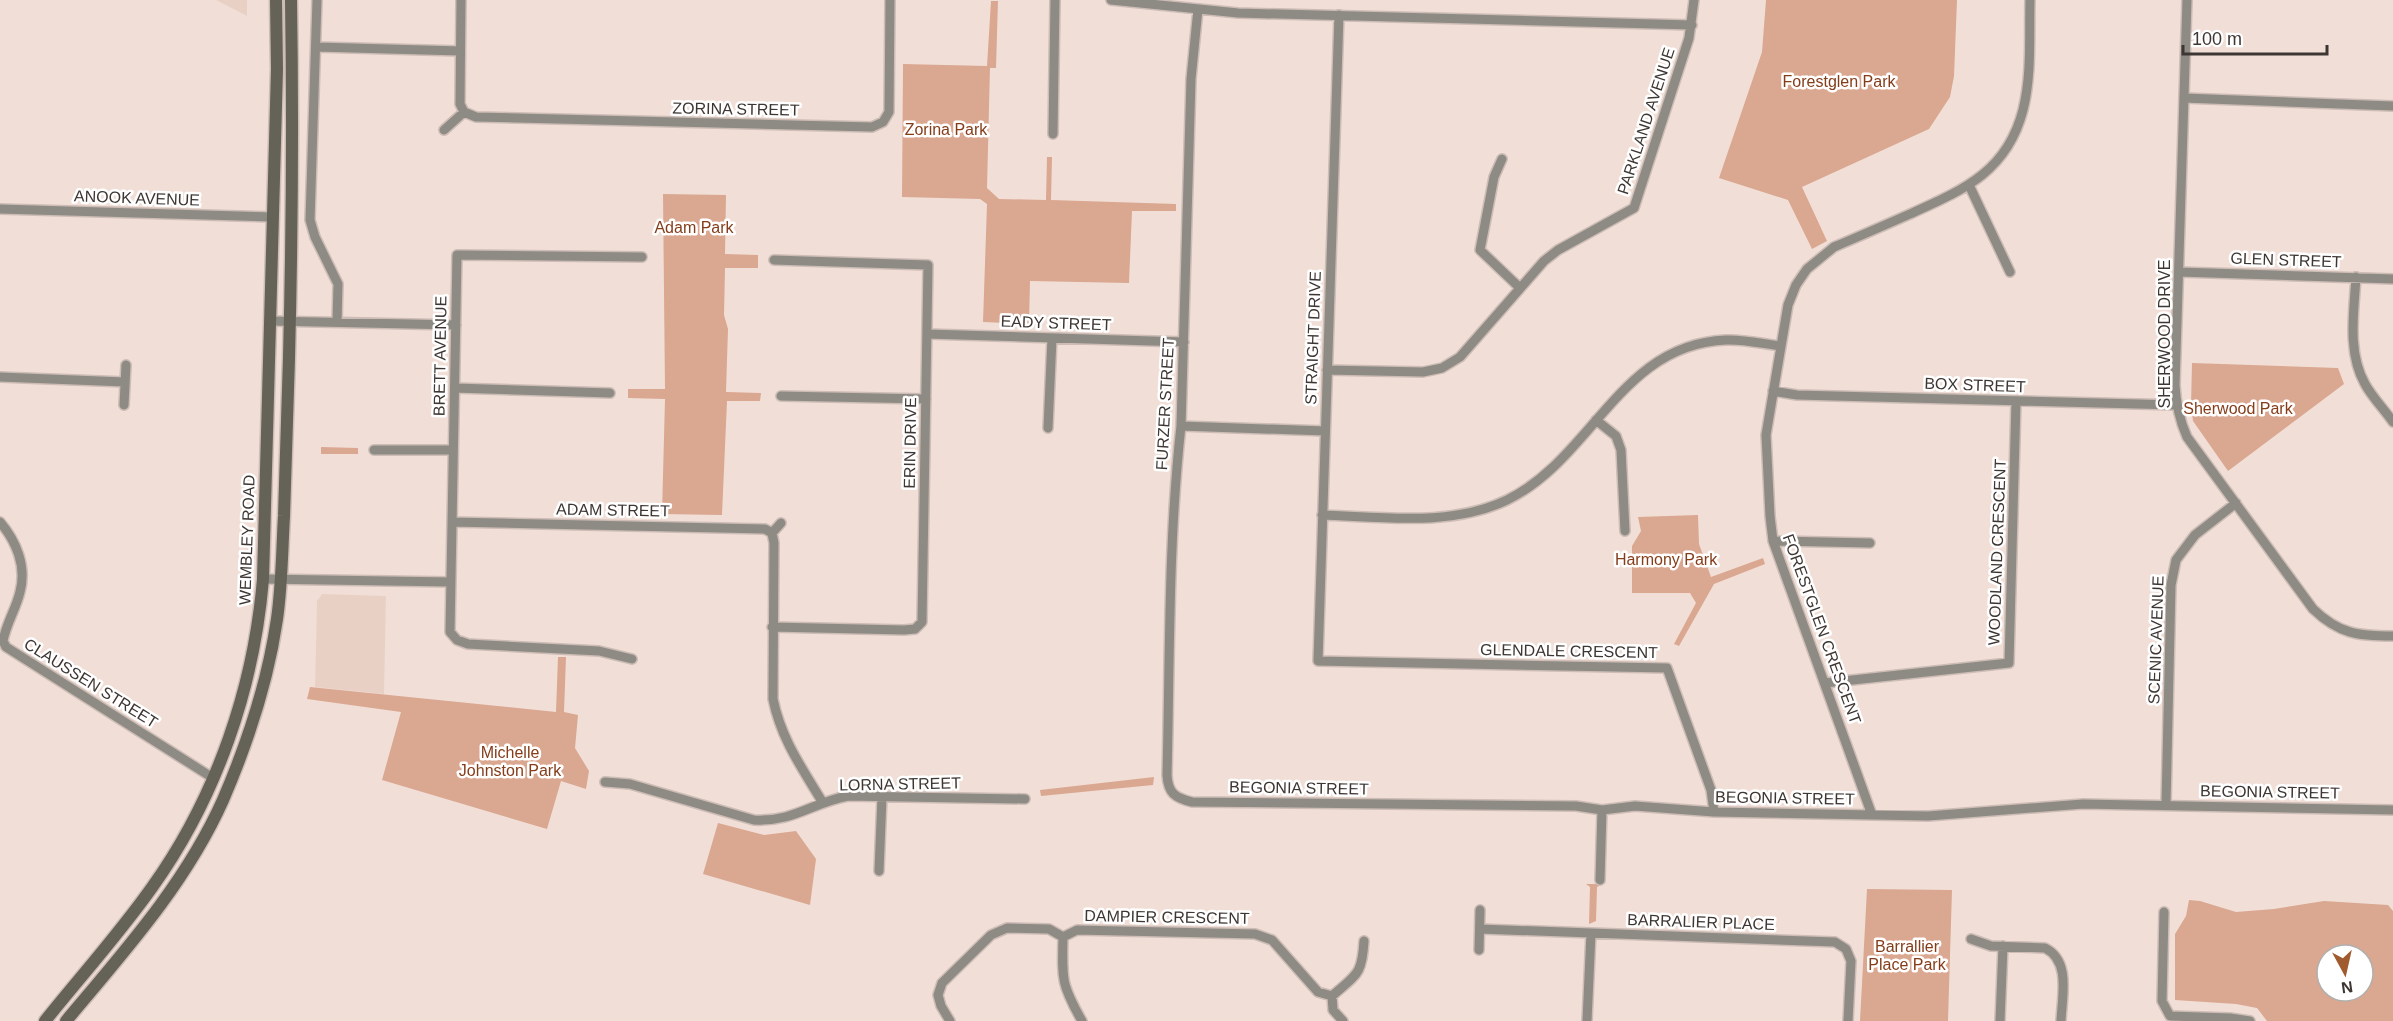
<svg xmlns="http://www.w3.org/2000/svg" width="2393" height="1021" font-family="Arial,sans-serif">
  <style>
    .built { fill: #e9d0c5 }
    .green { fill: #daa791; fill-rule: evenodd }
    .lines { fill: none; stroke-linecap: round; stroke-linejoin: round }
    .street-casing { stroke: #cdbdb6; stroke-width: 12 }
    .secondary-casing { stroke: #cdbdb6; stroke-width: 15 }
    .street { stroke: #8d8b84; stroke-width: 9 }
    .secondary { stroke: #656258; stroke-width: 12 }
    .labels { text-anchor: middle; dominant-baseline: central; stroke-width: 5; stroke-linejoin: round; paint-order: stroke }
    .park-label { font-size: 16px; fill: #853c19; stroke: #fff }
    .street-label { font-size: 16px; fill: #3d3633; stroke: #fff }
  </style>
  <rect width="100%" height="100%" fill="#f1dfd7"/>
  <path class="built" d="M216,0H247V16Z
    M322,594L386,596L384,694L315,687L317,601Z"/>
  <path class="green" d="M1766,0H1957L1954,76L1950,97L1929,129L1802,187L1827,241L1812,249L1788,200L1719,178L1762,52Z
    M991,1H998L996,68H990L987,188L999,199L1046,200L1047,157H1052L1051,200L1176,204V211H1132L1129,283L1030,281L1029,324L983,322L987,204L980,199L902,197L903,64L987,66Z
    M663,194L726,195L725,254L758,255V268H725L724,315L728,329L726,392L761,393L760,401H727L722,515L662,514L665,399L628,398V389H665Z
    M2192,363L2338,368L2344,384L2228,471L2193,421L2191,405Z
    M321,447L358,448V454H321Z
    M1698,515L1699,544L1711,577L1763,558L1765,564L1714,584L1679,646L1674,644L1696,603L1690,593H1632V546L1641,531L1638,517Z
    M558,657H566L564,712L578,715L575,748L589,771L586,789L561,781L547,829L382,780L401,712L307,699L310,687L556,712Z
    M1154,777L1153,785L1041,796L1040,790Z
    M718,823L764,835L796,831L816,859L810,905L703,874Z
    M1586,884H1603L1597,887L1596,921L1589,924L1590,887Z
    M1867,889L1952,890L1948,1021H1860Z
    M2189,900L2200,901L2236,912L2274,909L2324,901L2388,905L2393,911V1021H2267L2257,1008L2236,1004L2175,1000V934L2186,916ZM2327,955H2363V991H2327Z"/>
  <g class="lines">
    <g class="street-casing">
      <path id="street" d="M317,0L310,220L315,237L338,284L337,322
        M461,0L460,104L464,112L476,117L872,127L883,122L889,112L890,0
        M1111,0L1238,13L1692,25
        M2187,0L2175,385C2176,404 2179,419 2187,437L2313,609C2339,634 2358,636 2393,636
        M1198,9L1191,79L1181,426C1168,542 1170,659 1167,775C1168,793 1175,798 1192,802L1576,806L1602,810L1635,806L1714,812L1928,816L2083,804L2393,810
        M1339,15L1318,661L1667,668L1711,790L1714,812
        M317,47L460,51
        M2184,98L2393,106
        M444,130L464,112
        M1053,134L1055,0
        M1502,159L1494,177L1480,250L1520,288
        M1969,185L2010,272
        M0,209L273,217
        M2179,272L2393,279
        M2356,277C2354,312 2347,352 2365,384C2372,397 2384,409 2393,422
        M271,321L456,325
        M927,334L1184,342
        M1327,370L1423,372L1442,368L1460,357L1544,261L1558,250L1634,208L1689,38L1694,0
        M0,377L125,382
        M455,388L610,393
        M1773,391L1797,395L2176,405
        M781,396L926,399
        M124,405L126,365
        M1596,420L1616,436L1621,450L1625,531
        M1181,426L1325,431
        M1048,428L1052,338
        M374,450H453
        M1322,515C1383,517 1451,527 1507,500C1593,458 1620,344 1726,340C1744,339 1763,344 1781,346
        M0,522C16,541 27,566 20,592C16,609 6,624 3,641L6,647L213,778
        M452,522L765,529L772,533L774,543L773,699C781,739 802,768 823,803
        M772,533L781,523
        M1773,541L1870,543
        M263,579L451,582
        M772,627L904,630L915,629L922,622L928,265L774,260
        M632,659L599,651L468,644L457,640L450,632L457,255L642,257
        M1825,683L2009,663L2016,401
        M605,782L630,784L754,820C794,822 811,803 848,796L1025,799
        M2166,805L2171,585L2176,560L2195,535L2236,503
        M1872,815L1773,541L1770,516L1766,435L1788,305L1796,285L1807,269L1834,247C1860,236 1885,225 1910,214C1963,190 2007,172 2023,110C2032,74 2029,36 2030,0
        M879,871L882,797
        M1600,880L1602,810
        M2164,912L2162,1001L2170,1016L2230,1018L2250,1021
        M1480,929L1835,942L1846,949L1851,961L1848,1021
        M1063,937C1062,979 1061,984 1082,1021
        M1971,939L1991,946L2045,948C2071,961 2062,996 2061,1021
        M1479,950L1480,910
        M1332,996C1357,974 1362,975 1364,941
        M950,1021L941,1006L938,995L942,983L991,935L1007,928L1049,929L1063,937L1077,930L1255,934L1272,940L1318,992L1332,996L1333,1010L1343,1021
        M1587,1021L1591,933
        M2000,1021L2003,946"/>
    </g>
    <g class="secondary-casing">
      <path id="secondary" d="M45,1021C81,976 120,933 153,886C217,796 254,687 263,579L277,69L276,0
        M66,1021C124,952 186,883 223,800C248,742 268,681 277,619C282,585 282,550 284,516C286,463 287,411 289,358C292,239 293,119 291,0"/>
    </g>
    <use href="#street" class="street"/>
    <use href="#secondary" class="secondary"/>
  </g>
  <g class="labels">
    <g class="park-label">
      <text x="1839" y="81">Forestglen Park</text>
      <text x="946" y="129">Zorina Park</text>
      <text x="694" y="227">Adam Park</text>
      <text x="2238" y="408">Sherwood Park</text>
      <text x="1666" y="559">Harmony Park</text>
      <text x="510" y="752">Michelle<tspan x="510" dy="18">Johnston Park</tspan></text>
      <text x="1907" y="946">Barrallier<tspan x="1907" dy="18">Place Park</tspan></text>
    </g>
    <g class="street-label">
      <text transform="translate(736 109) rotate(1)">ZORINA STREET</text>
      <text transform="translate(1646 121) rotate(-72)">PARKLAND AVENUE</text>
      <text transform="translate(137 198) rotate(2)">ANOOK AVENUE</text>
      <text transform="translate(2286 260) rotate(2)">GLEN STREET</text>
      <text transform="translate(1056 323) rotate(2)">EADY STREET</text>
      <text transform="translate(2164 334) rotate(-90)">SHERWOOD DRIVE</text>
      <text transform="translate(1313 338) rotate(-88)">STRAIGHT DRIVE</text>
      <text transform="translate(440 356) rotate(-89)">BRETT AVENUE</text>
      <text transform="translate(1975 385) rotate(2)">BOX STREET</text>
      <text transform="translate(1165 404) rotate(-87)">FURZER STREET</text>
      <text transform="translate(910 443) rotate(-89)">ERIN DRIVE</text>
      <text transform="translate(613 510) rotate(1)">ADAM STREET</text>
      <text transform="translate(247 540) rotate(-88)">WEMBLEY ROAD</text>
      <text transform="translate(1997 552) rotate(-88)">WOODLAND CRESCENT</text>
      <text transform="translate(1822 629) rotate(70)">FORESTGLEN CRESCENT</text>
      <text transform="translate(2156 640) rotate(-88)">SCENIC AVENUE</text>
      <text transform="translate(1569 651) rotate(1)">GLENDALE CRESCENT</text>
      <text transform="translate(91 683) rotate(32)">CLAUSSEN STREET</text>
      <text transform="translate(900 784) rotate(-1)">LORNA STREET</text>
      <text transform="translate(1299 788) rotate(1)">BEGONIA STREET</text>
      <text transform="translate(2270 792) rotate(1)">BEGONIA STREET</text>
      <text transform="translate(1785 798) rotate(1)">BEGONIA STREET</text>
      <text transform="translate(1167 917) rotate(1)">DAMPIER CRESCENT</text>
      <text transform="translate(1701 922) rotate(2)">BARRALIER PLACE</text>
    </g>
  </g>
  <g transform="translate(2345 973) rotate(172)"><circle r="28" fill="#ffffff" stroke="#b1afad" stroke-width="1.5"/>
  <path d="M0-4.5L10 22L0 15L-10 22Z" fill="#a05b2e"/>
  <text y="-9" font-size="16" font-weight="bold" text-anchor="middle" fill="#3d3633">N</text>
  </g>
  <path d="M2183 45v9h144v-9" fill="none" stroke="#3d3633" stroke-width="3"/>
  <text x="2192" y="45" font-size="18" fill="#3d3633" stroke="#ffffff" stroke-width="4.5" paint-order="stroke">100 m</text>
</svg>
